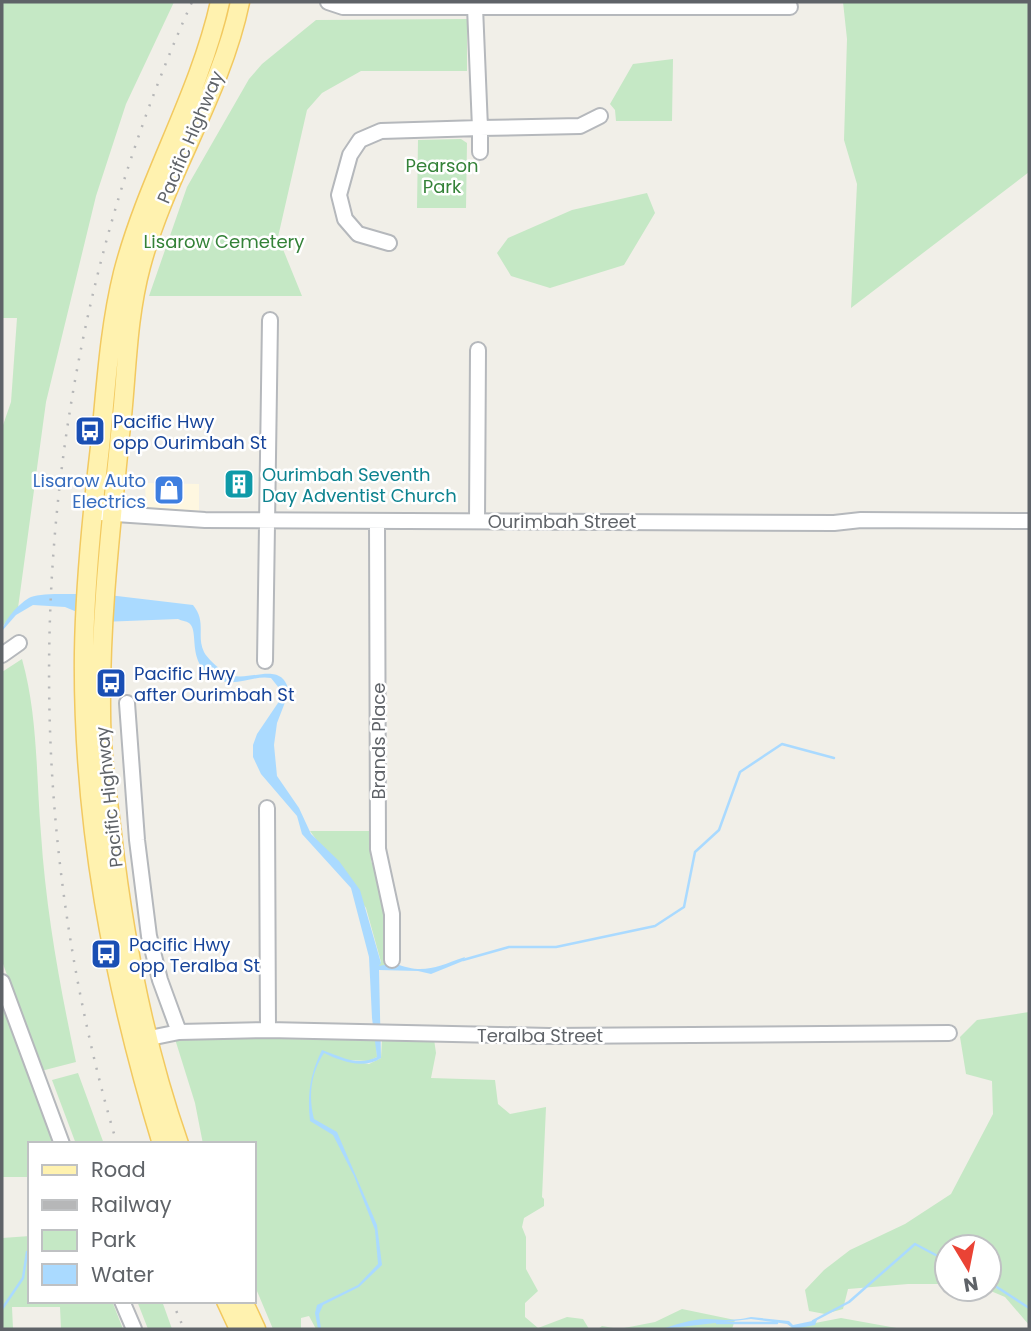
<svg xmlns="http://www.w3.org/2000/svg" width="1031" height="1331" font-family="Poppins,sans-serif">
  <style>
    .commercial { fill: #fef7e0 }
    .green { fill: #c5e8c5 }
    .water { fill: #aadaff }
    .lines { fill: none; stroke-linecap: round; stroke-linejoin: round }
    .stream { stroke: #aadaff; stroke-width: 2.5 }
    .minor-casing { stroke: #b5b8bc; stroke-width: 18 }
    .major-casing { stroke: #f2c960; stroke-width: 21 }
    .minor { stroke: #fff; stroke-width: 14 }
    .major { stroke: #fff2af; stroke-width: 18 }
    .rail { stroke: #b6b7b8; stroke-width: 2.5; stroke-dasharray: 2 9; stroke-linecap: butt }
    .labels { text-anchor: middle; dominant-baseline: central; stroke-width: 5; stroke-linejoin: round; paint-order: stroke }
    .street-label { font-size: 18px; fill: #5f6368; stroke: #fff }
    .park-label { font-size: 18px; fill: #348238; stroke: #fff }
    .transit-label { font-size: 18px; fill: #164399; stroke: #fff; text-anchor: start }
    .culture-label { font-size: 18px; fill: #0d838f; stroke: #fff; text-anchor: start }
    .shop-label { font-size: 18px; fill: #366cbe; stroke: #fff; text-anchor: end }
  </style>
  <rect width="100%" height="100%" fill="#f1efe8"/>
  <path class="commercial" d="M145,483L199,484V511L146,507Z"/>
  <path class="green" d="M2,2H174L126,104L96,196L46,402L18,608L2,627V428L11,402L17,318H2Z
    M843,2H1029V172L851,308L857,184L844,140L847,39Z
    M467,19V71H361L322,93L307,110L278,237L302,296H149L187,187L249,79L262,64L316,20Z
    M673,59L672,121H616L615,110L610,104L633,64Z
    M461,139L467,143L466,208H417L418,140Z
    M647,193L655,213L624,265L550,288L511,276L497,253L508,238L572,210Z
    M22,659C38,716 36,775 41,834C46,911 60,987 76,1062L41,1071L2,961V672Z
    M310,831H370L371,861L383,890L390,969L377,968L381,962L366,908Z
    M2,1000L54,1144H30V1177H2Z
    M1029,1012V1325L1005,1297L986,1289H989V1247H947V1284H908L848,1289L843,1309L825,1314L809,1311L805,1290L824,1270L850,1250L905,1224L951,1194L993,1114L992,1081L966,1074L960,1037L977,1020Z
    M184,1038L376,1040L377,1057L369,1061L347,1060L369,1064L381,1058L382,1039H434L436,1053L431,1078L495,1080L498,1104L510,1114L546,1107L542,1197L544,1199V1206L524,1218L522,1227L526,1237V1269L538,1291L525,1303V1317L538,1328L567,1317L583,1319L589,1329H316L309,1316L301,1318V1329H273L254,1284V1144H203L195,1103L175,1039Z
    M78,1073L104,1144H76L52,1080Z
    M30,1236V1301H112L123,1329H61L60,1307H12L13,1329H2V1238Z
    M137,1301H162L172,1329H148Z
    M682,1309L735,1320L732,1329H598L602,1326L619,1329L655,1322Z
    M841,1318L902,1329H903H784Z"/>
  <path class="water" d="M100,594L193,605C207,622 196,636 204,652C207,658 218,668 224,672C245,687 282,656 289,692L277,723L274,745L277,776L299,808L311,834L339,861L360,890L381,963L379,966L394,963C423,975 436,967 465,957L463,961L431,974L418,971L379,970L381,1058C363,1070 341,1061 324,1053C311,1073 308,1096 314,1119L337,1132L377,1225L382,1265L359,1287L323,1305L319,1314L321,1329H318L315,1313L317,1305L358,1285L378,1264L375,1230L354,1176L333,1135L310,1121C307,1095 310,1074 322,1050C339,1056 358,1067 377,1057L372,1018L369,957L351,888L302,834L297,816L261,774L253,757V745L257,734L280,700L279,688L271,678C254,675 239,686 222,681C183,668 201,632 189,623C186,621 182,621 178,619L101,622L65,607L33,605L16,615L2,631C4,620 20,602 31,597C44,592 84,595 100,594Z
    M751,1317L789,1321L793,1325L817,1320L815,1325L794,1329L787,1324L751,1319L662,1329C674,1325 693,1319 706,1319C723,1320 733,1321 751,1317Z"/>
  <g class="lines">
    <path class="stream" d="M463,960L509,947H556L655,926L684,907L695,852L719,830L740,772L782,744L834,758
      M989,1282L1029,1308
      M2,1309L23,1278L27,1252
      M813,1321L849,1302L915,1244L947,1261
      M717,1323H777"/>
    <g class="minor-casing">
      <path id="minor" d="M328,2L343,7H790
        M480,152V128L580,126L600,116
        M389,243L358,234L345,219L339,195L350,155L360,140L381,131L480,128L475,7
        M101,513L205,520L834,523L861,520L1029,521
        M377,521L378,849L392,914V960
        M477,521L478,350
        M2,655L19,643
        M265,661L270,320
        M127,703L137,840L149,936L160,980L179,1032
        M267,808L268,1030
        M2,982L62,1144
        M140,1040L179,1032L268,1030L549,1036L949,1033
        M122,1301L134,1329"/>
    </g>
    <g class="major-casing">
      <path id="major" d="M162,1144C113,983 82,821 84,652C85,584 92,515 100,447C106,389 109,330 123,273C147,180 199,96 220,2
        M179,1144C144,1044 124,939 112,834C107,793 101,752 101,711C100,618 111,527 120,435C127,378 126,322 141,266C165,175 221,94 240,2
        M226,1301L239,1329
        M243,1301L256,1329"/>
    </g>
    <use href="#minor" class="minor"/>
    <use href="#major" class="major"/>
    <path class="rail" d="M117,1144C6,770 31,358 192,2
      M172,1301L184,1329"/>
  </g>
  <defs>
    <g id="bus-square" transform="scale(1.575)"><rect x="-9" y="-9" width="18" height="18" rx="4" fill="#1a4fb4" stroke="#fff"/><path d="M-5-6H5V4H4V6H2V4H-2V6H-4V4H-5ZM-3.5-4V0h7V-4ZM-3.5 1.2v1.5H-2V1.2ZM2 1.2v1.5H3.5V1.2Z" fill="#fff"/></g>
    <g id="building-square" transform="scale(1.575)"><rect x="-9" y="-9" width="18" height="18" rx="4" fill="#0f9aa8" stroke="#fff"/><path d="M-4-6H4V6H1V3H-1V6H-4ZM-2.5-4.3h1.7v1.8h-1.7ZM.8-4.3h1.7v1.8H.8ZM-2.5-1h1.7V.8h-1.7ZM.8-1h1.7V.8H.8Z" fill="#fff"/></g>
    <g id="shop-square" transform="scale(1.575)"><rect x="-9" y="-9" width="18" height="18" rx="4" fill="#3f7fe0" stroke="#fff"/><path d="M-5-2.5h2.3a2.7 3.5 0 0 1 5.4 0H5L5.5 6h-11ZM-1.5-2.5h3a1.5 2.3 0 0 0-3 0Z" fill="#fff"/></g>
  </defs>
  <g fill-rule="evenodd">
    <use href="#bus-square" x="90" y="431"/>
    <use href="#building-square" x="239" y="484"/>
    <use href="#shop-square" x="169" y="490"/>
    <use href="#bus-square" x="111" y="683"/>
    <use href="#bus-square" x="106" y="954"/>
  </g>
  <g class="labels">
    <g class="street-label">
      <text transform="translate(190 137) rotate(-67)">Pacific Highway</text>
      <text x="562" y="521">Ourimbah Street</text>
      <text transform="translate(378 741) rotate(-90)">Brands Place</text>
      <text transform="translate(109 797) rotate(-96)">Pacific Highway</text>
      <text x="540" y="1035">Teralba Street</text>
    </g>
    <g class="park-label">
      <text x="442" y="165">Pearson<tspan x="442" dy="21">Park</tspan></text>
      <text x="224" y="241">Lisarow Cemetery</text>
    </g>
    <g class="transit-label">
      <text x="113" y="421">Pacific Hwy<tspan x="113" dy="21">opp Ourimbah St</tspan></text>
      <text x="134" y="673">Pacific Hwy<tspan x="134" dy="21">after Ourimbah St</tspan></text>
      <text x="129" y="944">Pacific Hwy<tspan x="129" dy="21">opp Teralba St</tspan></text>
    </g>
    <g class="culture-label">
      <text x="262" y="474">Ourimbah Seventh<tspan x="262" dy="21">Day Adventist Church</tspan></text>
    </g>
    <g class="shop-label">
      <text x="146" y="480">Lisarow Auto<tspan x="146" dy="21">Electrics</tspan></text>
    </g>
  </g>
  <rect width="1031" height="1331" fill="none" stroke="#5f6368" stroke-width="7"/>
  <rect x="28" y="1142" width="228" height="161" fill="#ffffff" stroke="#bfc1c3" stroke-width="2"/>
  <rect x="42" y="1165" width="35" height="10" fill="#fff2af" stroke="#bfc1c3" stroke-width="2"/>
  <text x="91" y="1177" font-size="21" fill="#5f6368">Road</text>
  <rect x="42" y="1200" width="35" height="10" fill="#b6b7b8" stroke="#bfc1c3" stroke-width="2"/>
  <text x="91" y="1212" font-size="21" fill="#5f6368">Railway</text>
  <rect x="42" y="1230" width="35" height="21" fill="#c5e8c5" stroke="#bfc1c3" stroke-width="2"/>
  <text x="91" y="1247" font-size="21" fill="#5f6368">Park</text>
  <rect x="42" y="1264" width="35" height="21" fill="#aadaff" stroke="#bfc1c3" stroke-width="2"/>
  <text x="91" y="1282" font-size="21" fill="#5f6368">Water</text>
  <g transform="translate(968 1268) rotate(170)"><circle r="33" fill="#ffffff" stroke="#bfc1c3" stroke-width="2"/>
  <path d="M0-5L12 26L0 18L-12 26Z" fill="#ea4335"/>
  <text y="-10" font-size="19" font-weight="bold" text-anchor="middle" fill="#5f6368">N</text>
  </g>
</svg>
